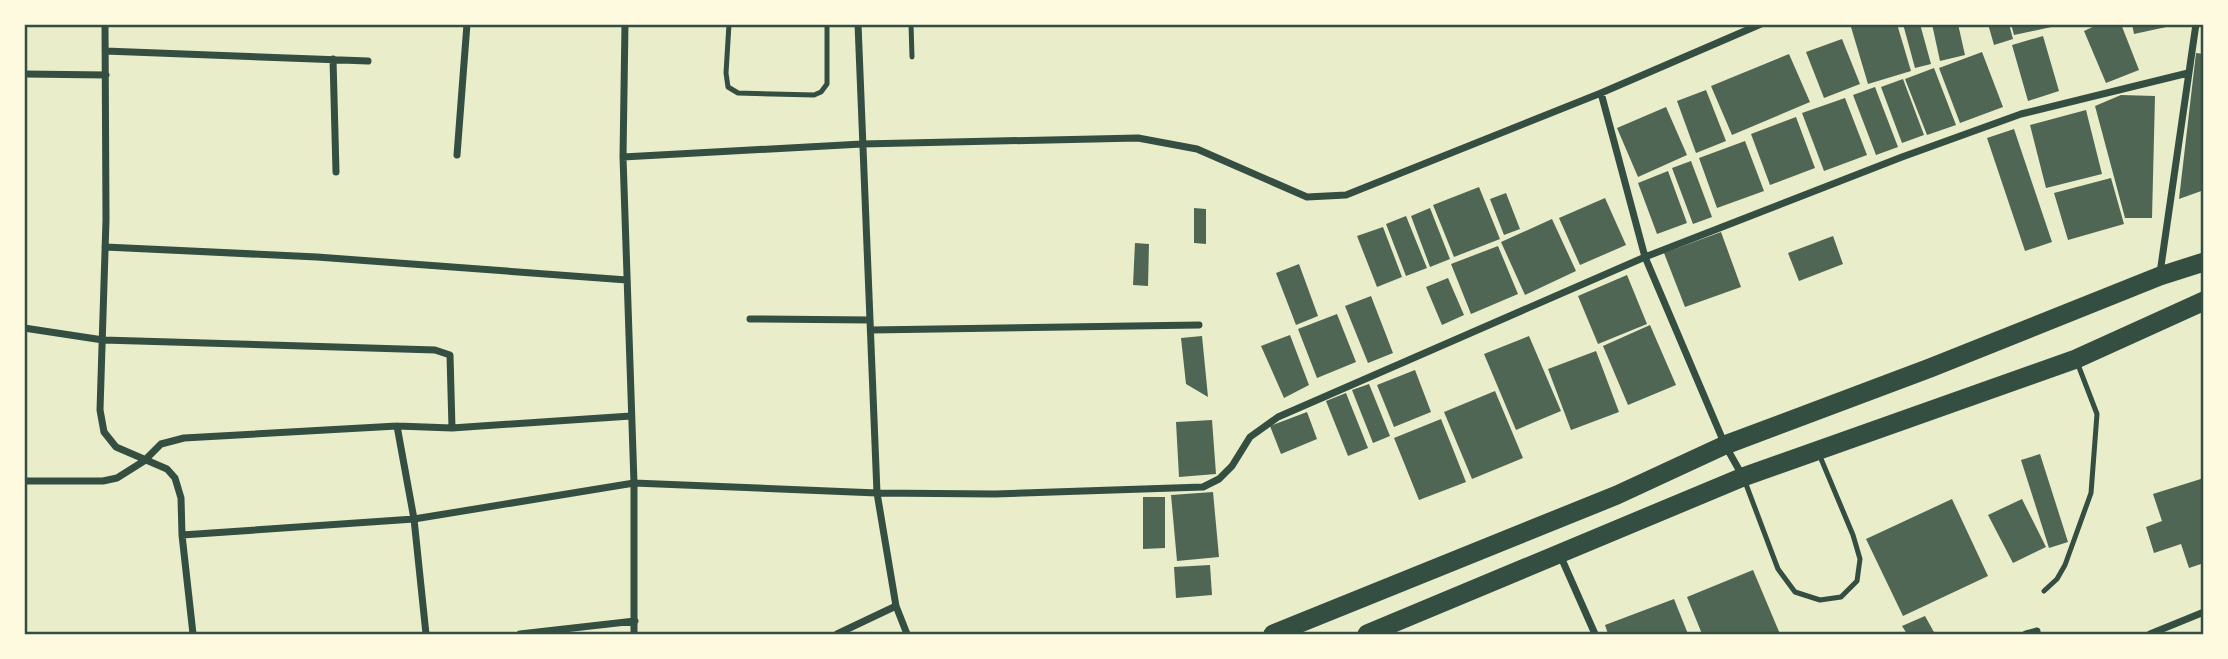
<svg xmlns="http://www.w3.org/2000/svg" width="2228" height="659" font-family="'Space Grotesk',sans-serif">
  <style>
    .building { fill: #4f6655 }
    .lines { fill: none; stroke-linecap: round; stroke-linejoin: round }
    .service { stroke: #344e41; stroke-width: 5 }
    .minor { stroke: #344e41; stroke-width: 7 }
    .trunk { stroke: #344e41; stroke-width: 19 }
    .neatline { fill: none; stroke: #344e41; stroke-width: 2.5 }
  </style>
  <rect width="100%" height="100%" fill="#e9edc9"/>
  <path class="building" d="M1859,24H1897L1911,71L1868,84L1851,27Z
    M1903,24H1920L1931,64L1915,68Z
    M1932,24H1958L1965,55L1940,61Z
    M1988,24H2009L2013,39L1994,45Z
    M2011,24H2056V26L2014,35Z
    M2099,24H2121L2139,70L2106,83L2084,31Z
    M2132,24H2170L2171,26L2134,34Z
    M2043,36L2059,91L2028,101L2012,45Z
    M1842,39L1860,84L1824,98L1806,52Z
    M1982,52L2003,107L1960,123L1939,68Z
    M2196,53L2204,54V190L2179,199Z
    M1789,54L1810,102L1732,135L1711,86Z
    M1934,68L1956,125L1927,135L1905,79Z
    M1903,79L1924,135L1902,143L1881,87Z
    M1875,87L1898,147L1876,155L1853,95Z
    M1706,90L1726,141L1696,153L1677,101Z
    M2121,95L2155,96L2152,218H2125L2095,106Z
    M1845,98L1867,155L1824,171L1802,113Z
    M1666,107L1687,155L1638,177L1617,128Z
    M2086,110L2102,174L2046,188L2030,125Z
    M1796,117L1815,168L1770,185L1751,134Z
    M2014,129L2052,242L2025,251L1987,138Z
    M1745,141L1764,191L1717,208L1699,158Z
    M1691,161L1712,217L1693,224L1672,168Z
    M1668,171L1687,223L1657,234L1638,183Z
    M2111,178L2124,224L2068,240L2054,193Z
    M1479,187L1500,239L1454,257L1433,205Z
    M1506,193L1520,229L1504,235L1490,199Z
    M1605,198L1626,245L1580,265L1559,218Z
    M1194,208L1206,209V244L1194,243Z
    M1430,208L1450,259L1430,267L1411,216Z
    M1406,216L1427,268L1406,276L1386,224Z
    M1552,219L1576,271L1525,295L1501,242Z
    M1383,227L1402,277L1377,287L1357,236Z
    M1721,232L1741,287L1685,307L1664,253Z
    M1833,236L1843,264L1799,281L1788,253Z
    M1135,243L1149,244L1148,286L1133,285Z
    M1498,246L1518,294L1471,314L1451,264Z
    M1299,264L1318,316L1296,325L1276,273Z
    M1627,275L1647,324L1598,344L1578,296Z
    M1448,278L1464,315L1442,325L1426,287Z
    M1371,296L1393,353L1368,363L1345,306Z
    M1337,314L1356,362L1317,378L1298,329Z
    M1650,325L1676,385L1628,405L1603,346Z
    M1290,335L1309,385L1284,398L1261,346Z
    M1202,336L1208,397L1186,384L1181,338Z
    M1529,336L1561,411L1516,430L1484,354Z
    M1596,351L1619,412L1571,430L1548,369Z
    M1415,370L1431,412L1394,427L1377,385Z
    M1369,384L1390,436L1373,443L1352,390Z
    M1495,391L1523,458L1472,479L1444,412Z
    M1346,393L1368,448L1348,456L1326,401Z
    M1307,412L1317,439L1281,454L1270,426Z
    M1441,419L1466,482L1419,500L1394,438Z
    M1212,420L1216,474L1179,477L1176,422Z
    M2040,454L2068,542L2049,548L2021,460Z
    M2204,478V563L2189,568L2181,544L2154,553L2146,527L2162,521L2153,494Z
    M1213,492L1219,557L1177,561L1171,495Z
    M1143,497H1165V548L1143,549Z
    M1952,499L1988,576L1903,616L1866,539Z
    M2022,499L2046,547L2013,563L1988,515Z
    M1210,565L1212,595L1176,598L1174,567Z
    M1753,570L1780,634H1702L1687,597Z
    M1674,599L1688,634H1608L1605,625Z
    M1925,616L1935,634H1907L1902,626Z"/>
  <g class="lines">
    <path class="service" d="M729,24L726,73L728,87L738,93L814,95L821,92L827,84V24
      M911,24L912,57
      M1744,479L1778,569L1795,592L1820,600L1841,597L1857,581L1860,559L1853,535L1819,454
      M2044,591L2057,579L2065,565L2091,493L2097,414L2077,362"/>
    <path class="minor" d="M105,24L106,220L100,410L104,432L116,447L167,469L175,478L181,498L182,535L193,634
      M625,24L623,157L634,483V634
      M858,24L877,493L896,606L907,634
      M105,51L368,61
      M333,59L336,172
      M24,74L106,75
      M1601,93L1645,257L1725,445L1742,475
      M457,155L467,24
      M623,157L862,144L1138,138L1197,149L1307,197L1346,195L1601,93L1761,24
      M105,247L317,257L627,280
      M2160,273L2196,24
      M750,319L870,320
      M24,328L103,340L435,350L450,355L452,428
      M871,330L1199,325
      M397,426L414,519L426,634
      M24,481H103L117,478L144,461L161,444L184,438L397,426L452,428L631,416
      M182,535L414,519L634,483L877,493L995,494L1203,487L1219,479L1232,466L1250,437L1278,417L1645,257L1902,157L2021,114L2188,73
      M1560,555L1595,634
      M520,634L635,621
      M837,634L896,606
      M2026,634L2037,631
      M2150,634L2204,612"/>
    <path class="trunk" d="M1273,634L1617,495L1725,445L1930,368L2160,276L2204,262
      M1367,634L1743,477L2076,359L2204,301"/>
  </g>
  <rect width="2228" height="659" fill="none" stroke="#fefae0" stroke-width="52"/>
  <rect x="26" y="26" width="2176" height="607" class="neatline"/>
</svg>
